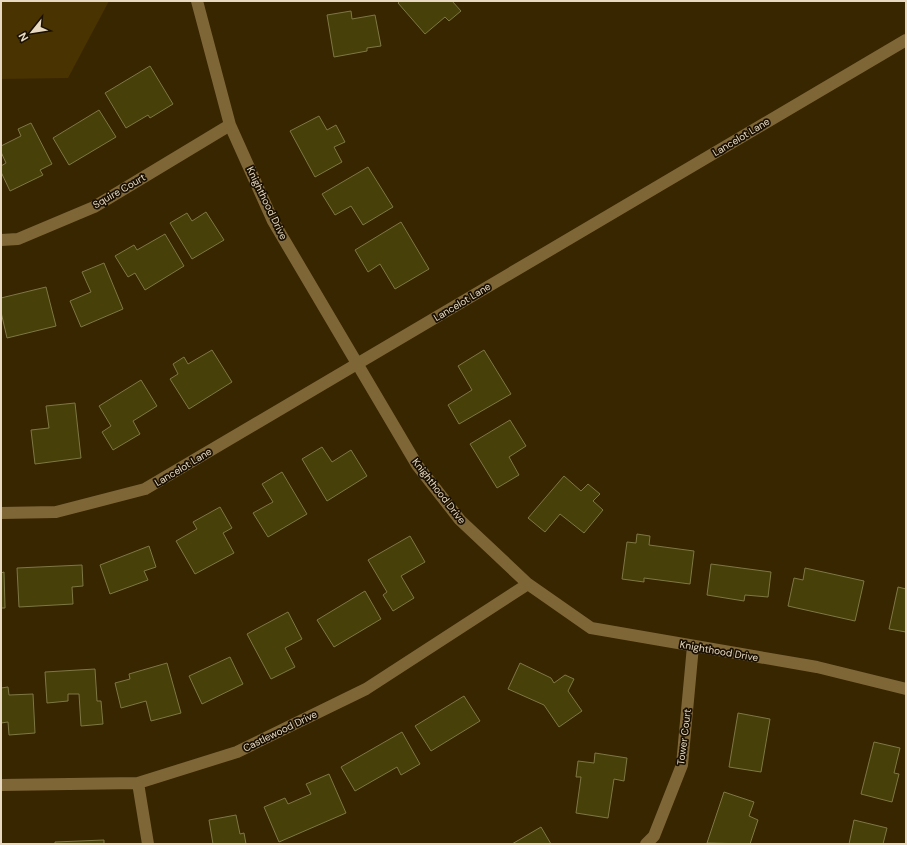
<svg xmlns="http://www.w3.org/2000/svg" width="907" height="845" font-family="'DM Sans',sans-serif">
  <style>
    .green { fill: #493300 }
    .building { fill: #474008; stroke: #7e7744 }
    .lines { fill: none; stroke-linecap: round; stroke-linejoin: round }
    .minor { stroke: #7f6637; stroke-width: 12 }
    .labels { text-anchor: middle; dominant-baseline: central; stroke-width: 3.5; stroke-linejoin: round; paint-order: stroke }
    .street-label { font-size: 10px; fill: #e8dac2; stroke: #1a1001 }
  </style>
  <rect width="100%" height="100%" fill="#382601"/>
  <path class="green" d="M1,1H109L68,78L1,79Z"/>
  <path class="building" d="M400,1H452L461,11L449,21L445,17L425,34L398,3Z
    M351,11L352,19L375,15L381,46L367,48V51L334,57L327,15Z
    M150,66L173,104L150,118L148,115L126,128L105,93Z
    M99,110L116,137L69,165L53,138Z
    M319,116L327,130L336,125L345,142L334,147L342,162L315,177L290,131Z
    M31,123L52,164L40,170L43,175L10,191L1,172V166L6,163L1,152V146L21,136L18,129Z
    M368,167L393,207L363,225L351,206L335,215L322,194Z
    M206,212L224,240L192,259L170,223L187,213L192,221Z
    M401,222L429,269L395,289L380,264L368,272L355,250Z
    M165,234L184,266L145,290L135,273L128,277L115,256L134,245L137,250Z
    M104,263L123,309L81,327L70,301L91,292L82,272Z
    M46,287L56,326L7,338L1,312V298Z
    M212,350L232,382L189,409L170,379L178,374L173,364L184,357L188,364Z
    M484,350L511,394L459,424L448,405L472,390L458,366Z
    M141,380L157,406L133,421L140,434L113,450L102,432L111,426L99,406Z
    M75,403L81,458L35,464L31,430L49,428L46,406Z
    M510,420L526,446L509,457L519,475L497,488L470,444Z
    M322,447L332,462L351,450L367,476L327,501L302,459Z
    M282,472L307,514L268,537L253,513L273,502L262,484Z
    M564,476L581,491L588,484L600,494L593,501L603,510L584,533L560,514L545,532L528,518Z
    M220,507L232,528L223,533L234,553L195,574L176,541L197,529L193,522Z
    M637,534L650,536L649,545L694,551L690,584L644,578V582L622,579L627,542L636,543Z
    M410,536L425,562L401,576L414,598L393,611L383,595L387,592L368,560Z
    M149,546L156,567L144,571L148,580L110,594L100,565Z
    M711,564L771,572L768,597L745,595L744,601L707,595Z
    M82,565L83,586L72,587L73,604L19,607L17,568Z
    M805,568L864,581L855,621L788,606L794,578L803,580Z
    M4,572L5,608H1V573Z
    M898,587L906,589V632L889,629Z
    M365,591L381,619L334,647L317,620Z
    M288,612L302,639L285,648L295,667L271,679L247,634Z
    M230,657L243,684L202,704L189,676Z
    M167,663L181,713L151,721L146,701L121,708L115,683L130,679L129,674Z
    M520,663L551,678L554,683L565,675L574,679L568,691L582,711L559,727L544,705L508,689Z
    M95,669L97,701H101L103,724L81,726L79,694H68V701L47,703L45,672Z
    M8,687L9,695L33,694L35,733L9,735L8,722L1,723V688Z
    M464,696L480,721L431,751L415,726Z
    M738,713L770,719L761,772L729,767Z
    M402,732L420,764L401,775L397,767L355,791L341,767Z
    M874,742L900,748L894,773L899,774L892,802L861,794Z
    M595,753L627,758L624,781L614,779L608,818L576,813L581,777H576L578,761L594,763Z
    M329,774L346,813L279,842L264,807L285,798L288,804L311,794L306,784Z
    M724,792L754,802L749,816L758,820L750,844L707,843Z
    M236,815L240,834L244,833L246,844H213L209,820Z
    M854,820L887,828L883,844H849Z
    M541,827L551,844H512Z
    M104,840V844H55V842Z"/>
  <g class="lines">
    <path class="minor" d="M197,1L230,125L273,221L417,465L460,520L528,584L591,628L817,667L906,689
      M1,240L18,239L94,207L230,125
      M1,513L56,512L145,489L906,40
      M138,783L148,844
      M1,785L138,783L237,752L366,689L528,584
      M646,844L654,836L682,765L693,646"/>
  </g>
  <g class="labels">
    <g class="street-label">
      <text transform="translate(741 137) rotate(-31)">Lancelot Lane</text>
      <text transform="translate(119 191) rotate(-30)">Squire Court</text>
      <text transform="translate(267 203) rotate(64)">Knighthood Drive</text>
      <text transform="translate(462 302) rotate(-31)">Lancelot Lane</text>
      <text transform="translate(183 467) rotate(-31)">Lancelot Lane</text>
      <text transform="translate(439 491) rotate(52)">Knighthood Drive</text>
      <text transform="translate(719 651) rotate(10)">Knighthood Drive</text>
      <text transform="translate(280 731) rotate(-26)">Castlewood Drive</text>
      <text transform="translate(684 737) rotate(-83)">Tower Court</text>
    </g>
  </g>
  <rect width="907" height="845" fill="none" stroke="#e8dac2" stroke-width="4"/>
  <g transform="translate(32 32) rotate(240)" stroke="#1a1001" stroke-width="3" paint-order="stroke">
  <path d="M0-3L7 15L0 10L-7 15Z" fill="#e8dac2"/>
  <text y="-6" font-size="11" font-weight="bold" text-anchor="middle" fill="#e8dac2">N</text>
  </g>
</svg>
